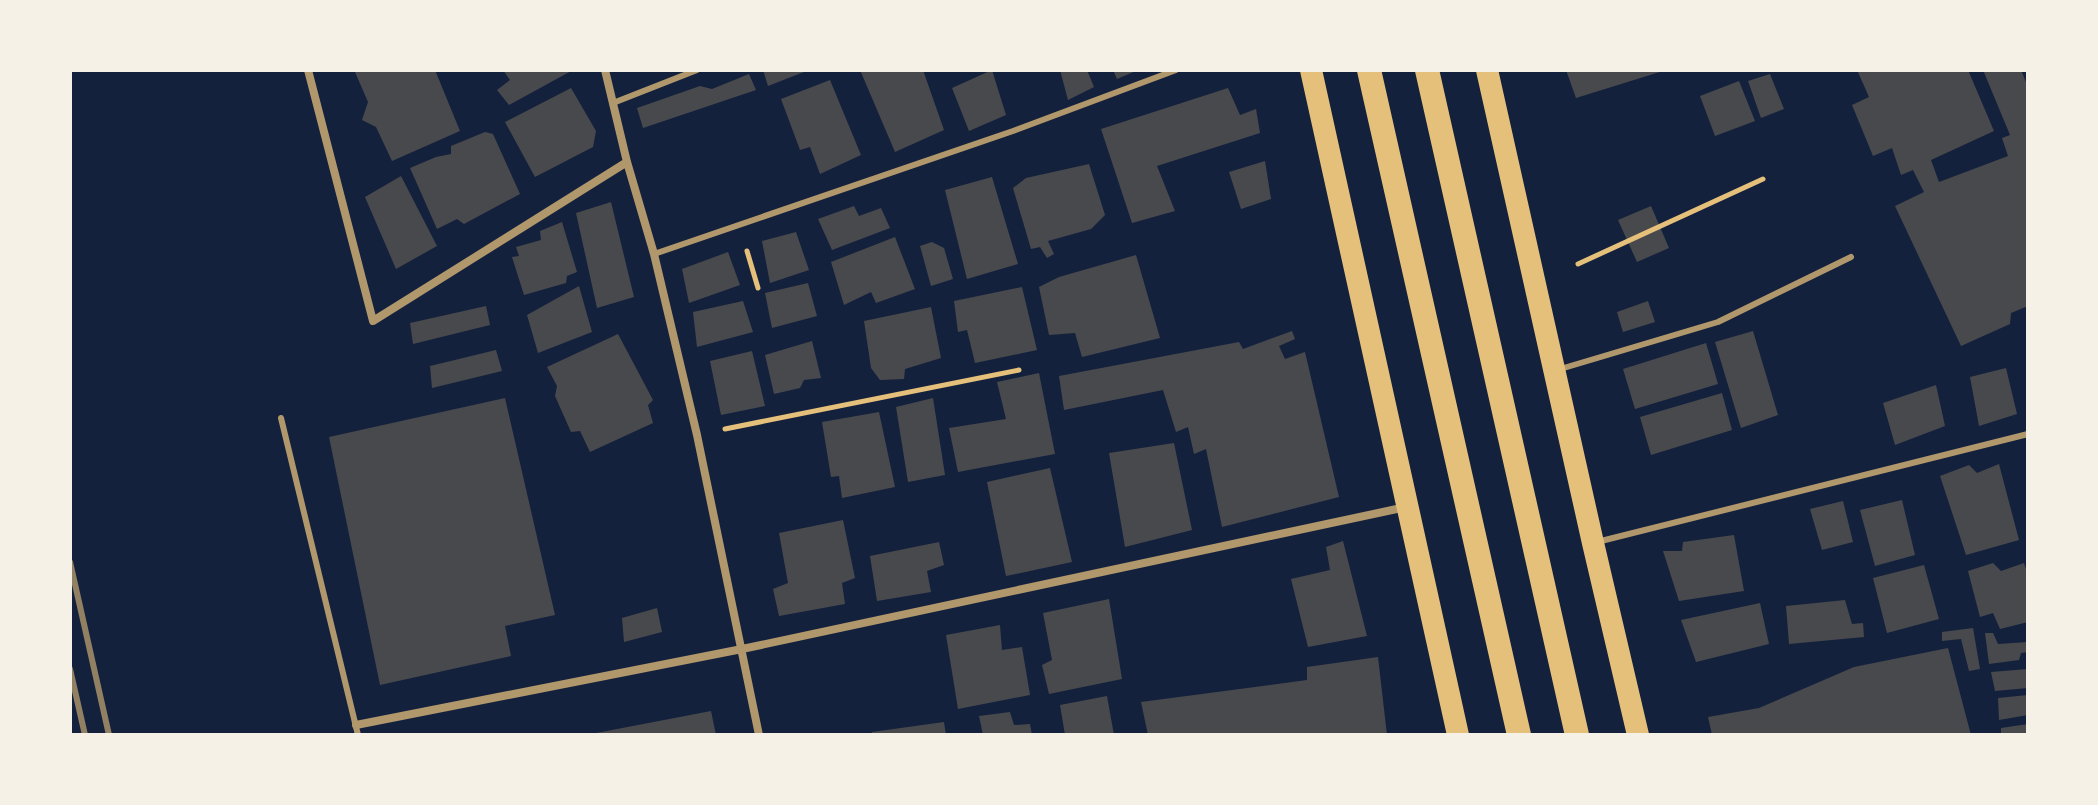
<svg xmlns="http://www.w3.org/2000/svg" width="2098" height="805" font-family="'Public Sans',sans-serif">
  <style>
    .building { fill: #48494c }
    .lines { fill: none; stroke-linecap: round; stroke-linejoin: round }
    .path { stroke: #e5c07b; stroke-width: 5 }
    .service { stroke: #b1986c; stroke-width: 6 }
    .minor { stroke: #b1986c; stroke-width: 8 }
    .trunk { stroke: #e5c07b; stroke-width: 22 }
    .motorway { stroke: #e5c07b; stroke-width: 24 }
    .rail { stroke: #918062; stroke-width: 6 }
  </style>
  <rect width="100%" height="100%" fill="#14213d"/>
  <path class="building" d="M359,70H435L460,131L392,161L376,127L362,120L368,102L355,72Z
    M503,70H573L509,105L497,90L510,80Z
    M763,70H809L768,86Z
    M860,70H923L944,130L895,152Z
    M992,70L1006,115L969,131L952,88Z
    M1060,70H1087L1094,87L1068,100Z
    M1113,70H1138L1117,79Z
    M1566,70H1663V71L1576,98Z
    M1857,70H1968L1994,131L1931,160L1939,182L2008,156L2002,138L2010,135L1983,70H2021L2028,87V306L2011,313L2010,324L1961,346L1895,206L1924,192L1913,170L1901,175L1892,148L1873,156L1852,105L1869,97Z
    M749,74L756,90L643,128L637,108L700,86L712,89Z
    M1770,74L1784,109L1761,118L1748,81Z
    M830,80L861,155L820,174L810,147L800,150L781,99Z
    M1739,81L1755,121L1715,136L1700,96Z
    M571,88L596,131L593,147L535,177L505,122Z
    M1228,88L1240,115L1256,109L1260,133L1157,166L1175,211L1132,223L1101,129Z
    M485,132L493,134L520,194L464,224L457,219L437,229L410,168L436,157L451,154V146Z
    M1265,161L1271,199L1241,209L1229,172Z
    M1089,164L1105,215L1091,229L1048,241L1054,254L1047,258L1040,247L1031,249L1013,188L1026,178Z
    M401,176L437,246L396,269L365,197Z
    M992,177L1018,264L967,279L945,190Z
    M611,202L634,297L597,308L576,213Z
    M854,206L859,216L881,208L890,228L832,250L818,219Z
    M1651,206L1669,248L1637,262L1618,220Z
    M562,222L577,272L567,276L566,283L524,295L512,257L519,256L516,247L541,240L540,231Z
    M796,232L809,270L770,283L762,241Z
    M895,237L915,289L876,303L871,292L844,305L831,262Z
    M932,242L944,248L953,279L931,286L920,246Z
    M728,252L740,285L689,303L682,269Z
    M1136,255L1160,338L1082,357L1075,333L1049,335L1039,287L1059,277Z
    M808,283L817,316L772,328L765,293Z
    M579,286L592,332L538,353L527,315Z
    M1022,287L1037,350L975,363L967,330L958,332L954,301Z
    M743,301L753,332L697,347L693,312Z
    M1648,301L1655,322L1623,332L1617,312Z
    M486,306L490,325L413,344L410,323Z
    M931,307L941,358L905,369L904,379L880,380L871,368L864,321Z
    M1292,331L1295,339L1279,346L1285,359L1305,352L1339,497L1222,527L1206,449L1194,454L1188,427L1176,432L1163,390L1064,410L1059,376L1239,342L1243,349Z
    M1753,331L1778,415L1741,428L1715,342Z
    M618,334L653,400L648,405L653,423L590,452L580,431L571,432L555,396L557,386L547,367Z
    M812,341L821,378L804,380L800,388L774,394L765,355Z
    M1706,343L1718,384L1635,409L1623,369Z
    M496,350L502,371L432,388L430,366Z
    M752,351L765,406L721,415L710,361Z
    M2006,368L2017,414L1979,426L1970,377Z
    M1039,373L1055,454L958,472L949,428L1006,419L997,382Z
    M1936,385L1945,426L1895,445L1883,403Z
    M1722,393L1732,430L1651,455L1640,417Z
    M505,398L555,615L505,626L511,656L380,685L329,437Z
    M933,398L945,475L908,482L896,407Z
    M879,412L895,487L842,498L839,476L831,477L822,422Z
    M1174,443L1192,530L1125,547L1109,453Z
    M1999,464L2019,540L1966,555L1940,476L1969,465L1977,473Z
    M1050,468L1072,562L1006,576L987,482Z
    M1902,500L1915,555L1875,566L1860,510Z
    M1843,501L1853,542L1822,550L1810,509Z
    M843,520L855,578L842,583L845,604L779,616L773,589L788,583L779,533Z
    M1734,535L1744,591L1679,601L1663,551H1682L1683,542Z
    M1343,541L1367,636L1308,647L1291,579L1330,570L1326,547Z
    M939,542L944,565L927,571L931,592L877,601L870,556Z
    M1993,563L2001,571L2024,563L2028,575V622L2000,629L1993,613L1980,617L1968,571Z
    M1924,565L1939,619L1887,633L1873,578Z
    M1109,599L1122,679L1049,694L1042,665L1052,660L1043,613Z
    M1845,600L1852,624L1863,623L1864,637L1789,644L1786,606Z
    M1760,603L1769,644L1696,662L1681,620Z
    M657,608L662,632L624,642L622,618Z
    M1000,625L1002,650L1022,647L1030,695L958,709L946,635Z
    M1973,628L1980,669L1969,671L1961,639L1942,641V632Z
    M1985,633H1993L1998,644L2028,642V652L2021,653L2019,660L1989,664Z
    M1948,648L1971,735H1712L1708,717L1759,708L1854,667Z
    M1378,657L1387,735H1148L1141,702L1307,680V667Z
    M2028,669V688L1995,691L1991,672Z
    M2028,695V715L1999,720L1998,698Z
    M1107,696L1114,735H1065L1060,705Z
    M711,711L716,735H592L591,734Z
    M1010,712L1014,725L1030,724L1032,735H983L979,716Z
    M944,722L946,735H872V732Z
    M2028,724V735H2001V728Z"/>
  <g class="lines">
    <path class="path" d="M747,251L758,288
      M1578,264L1763,179
      M725,429L1019,370"/>
    <path class="service" d="M613,103L697,70
      M654,254L1013,131L1176,70
      M1557,370L1718,322L1851,257
      M281,418L358,735
      M1597,542L2028,434"/>
    <path class="minor" d="M308,70L373,321L627,162
      M605,70L627,162L654,254L697,435L759,735
      M356,725L742,649L1406,507"/>
    <path class="trunk" d="M1311,70L1458,735
      M1487,70L1593,543L1638,735"/>
    <path class="motorway" d="M1369,70L1519,735
      M1427,70L1577,735"/>
    <path class="rail" d="M70,562L109,735
      M70,669L85,735"/>
  </g>
  <rect width="2098" height="805" fill="none" stroke="#f6f1e7" stroke-width="144"/>
</svg>
